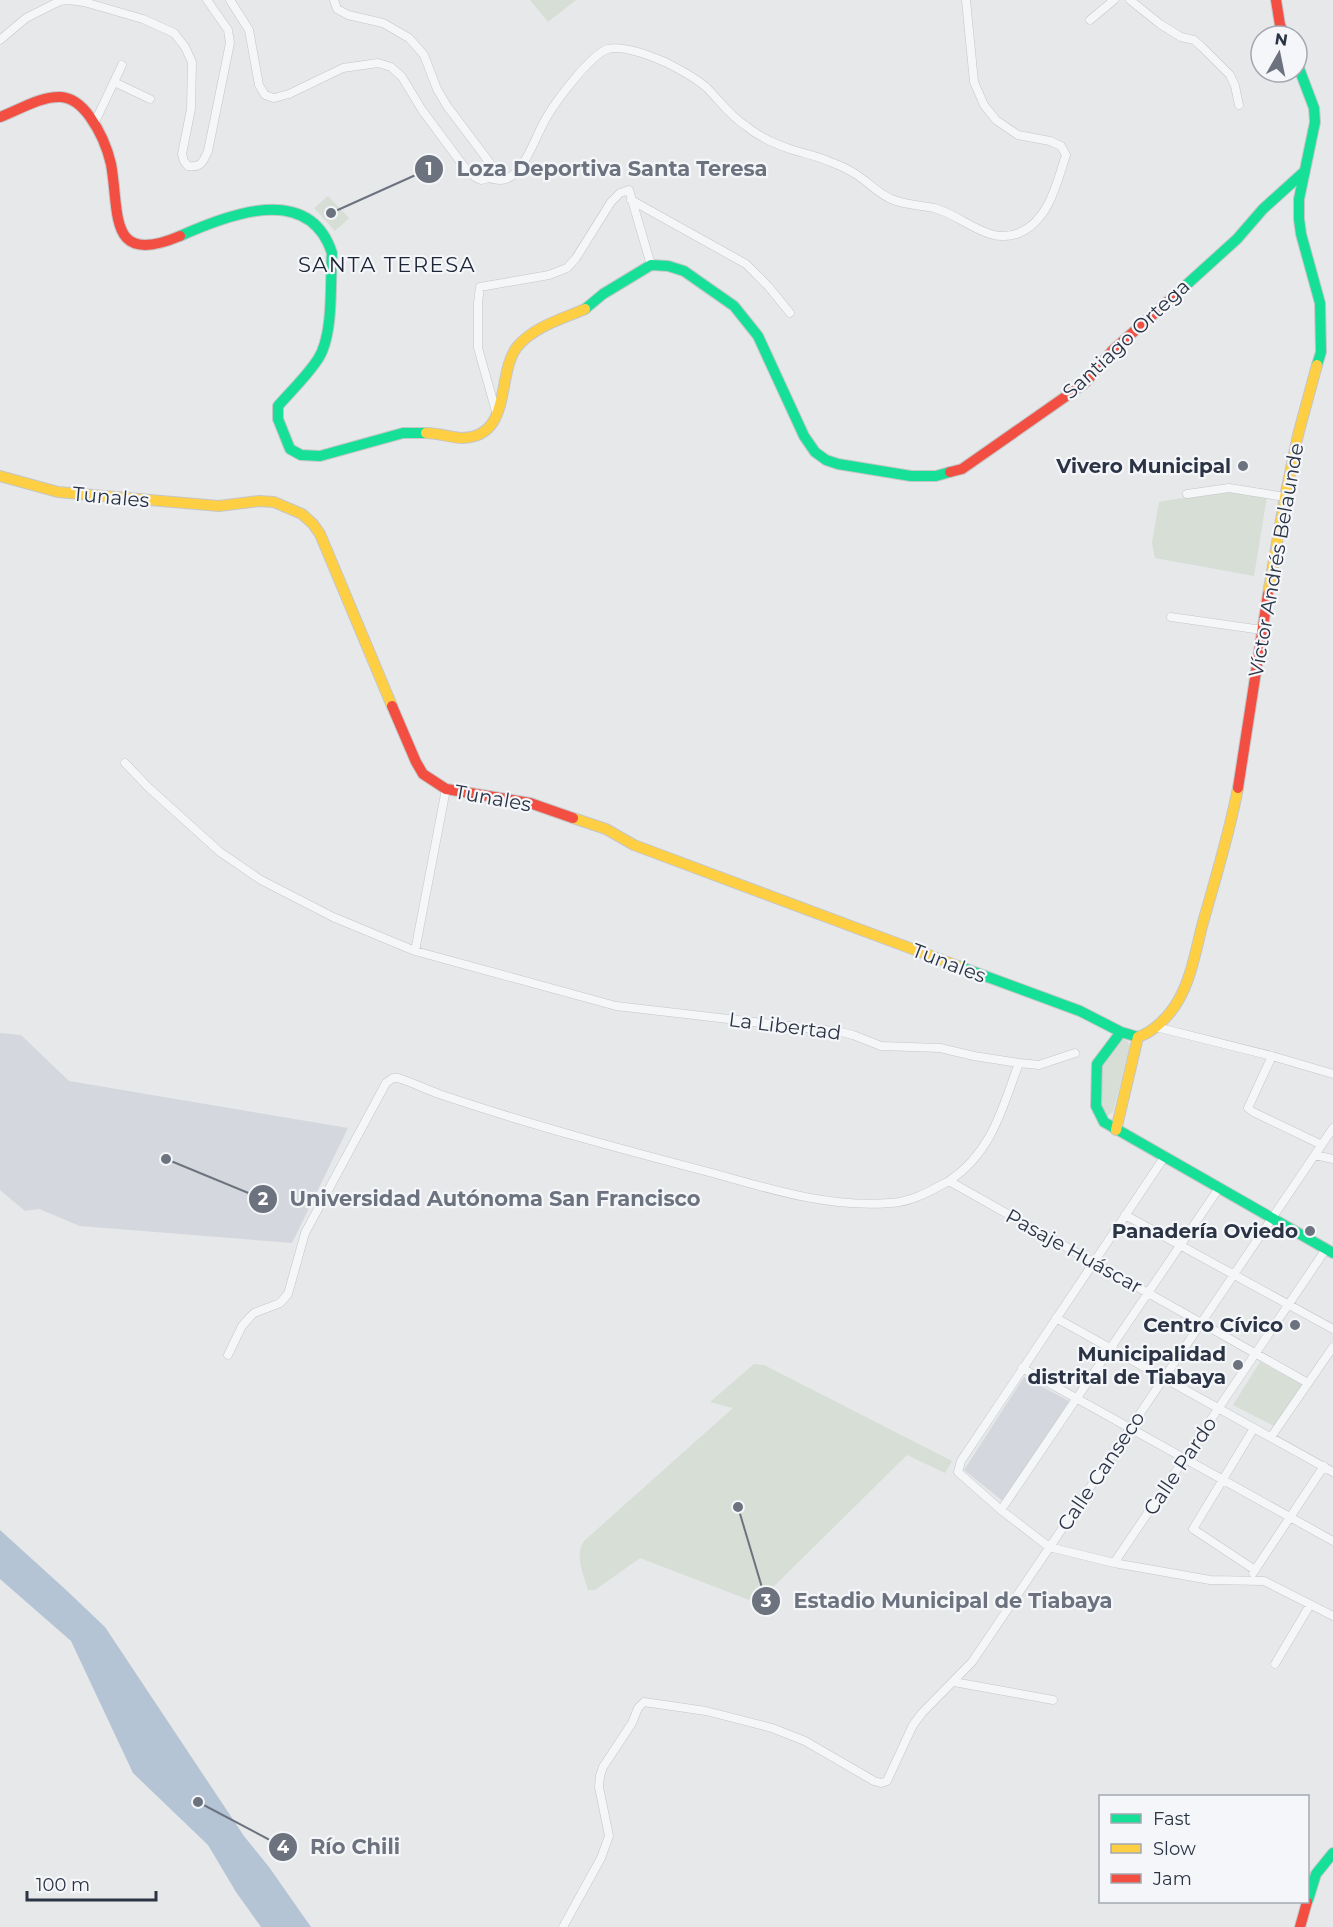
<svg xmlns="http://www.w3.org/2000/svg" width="1333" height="1927" font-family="Montserrat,sans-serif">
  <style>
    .built { fill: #d4d7dd }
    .green { fill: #d6ded6 }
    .water { fill: #b4c4d5 }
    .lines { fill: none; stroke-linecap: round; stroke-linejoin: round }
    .street-casing { stroke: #c4c6c8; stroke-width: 9 }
    .fast-casing { stroke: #c4c6c8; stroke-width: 12 }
    .slow-casing { stroke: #c4c6c8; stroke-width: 12 }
    .jam-casing { stroke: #c4c6c8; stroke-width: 12 }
    .street { stroke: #f5f6f7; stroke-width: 8 }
    .fast { stroke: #16e098; stroke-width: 10 }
    .slow { stroke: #ffcf43; stroke-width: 10 }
    .jam { stroke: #f24e42; stroke-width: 10 }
    .poi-dot { fill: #6c737f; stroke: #f4f6f9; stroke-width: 2 }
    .labels { text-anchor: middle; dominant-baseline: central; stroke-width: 4.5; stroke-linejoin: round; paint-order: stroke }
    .street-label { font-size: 20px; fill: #2b3445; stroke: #f4f6f9 }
    .poi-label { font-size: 20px; font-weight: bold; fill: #2b3445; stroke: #f4f6f9; text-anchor: end }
    .neighbourhood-label { font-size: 21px; letter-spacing: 1.5px; fill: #1d2536; stroke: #f4f6f9 }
    .leader { fill: none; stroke: #6c737f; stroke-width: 2 }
    .callout-dot { fill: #6c737f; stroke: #f4f6f9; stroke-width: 2 }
    .mark-label { font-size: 18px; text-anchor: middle; font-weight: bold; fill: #fff }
    .callout-label { font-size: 21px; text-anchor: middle; font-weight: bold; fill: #6c737f; stroke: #f4f6f9; stroke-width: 4.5; stroke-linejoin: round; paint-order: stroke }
  </style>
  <rect width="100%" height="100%" fill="#e6e8ea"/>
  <path class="built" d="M0,1033L21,1035L69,1081L348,1128L292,1243L80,1226L39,1209L25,1211L0,1190Z
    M1024,1377L1069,1401L1004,1502L964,1470Z"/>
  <path class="green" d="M530,0H576L548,22Z
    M328,196L349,218L335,231L314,208Z
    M1228,490L1267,496L1254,576L1155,558L1152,543L1159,502Z
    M1119,1038C1125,1039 1128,1040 1130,1046L1113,1112L1107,1116L1103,1115L1100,1103L1101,1063Z
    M1260,1362L1305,1386L1278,1428L1233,1405Z
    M754,1364L764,1365L952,1461L945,1473L907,1455L757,1603L640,1558L595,1590H588C584,1575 574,1555 584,1541L733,1408L710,1402Z"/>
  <path class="water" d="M0,1530L65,1589L105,1627L244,1836L269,1867L311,1927H261L236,1892L208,1845L133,1773L71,1641L0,1579Z"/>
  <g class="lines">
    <g class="street-casing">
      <path id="street" d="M230,0L249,30L259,85L265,95L274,98L289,94L343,68L378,63L391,67L402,77L422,110L465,168L475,177L481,180L489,178L490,163L447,106L437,89L424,55L409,38L383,23L348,15L337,9L334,0
        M1130,0L1160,24L1181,37L1194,40L1203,48L1230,75L1235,86L1239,105
        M1090,20L1114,0
        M0,40L26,18L60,1L69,0L84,2L143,19L174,33L185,47L192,62L191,109L182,154L184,161L188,166C201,168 203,162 208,151L230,43L228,30L207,0
        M114,82L150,99
        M94,124L122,65
        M489,178C498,181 507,181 514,174C530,159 536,134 548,115C557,100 592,53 608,49C623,45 651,56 665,62C679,69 695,77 707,88C720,101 730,116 746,126C758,136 775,144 790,149C805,154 819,156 833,163C841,166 850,170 857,175C869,183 878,193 891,199C905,205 919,205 934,208C962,215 989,246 1019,233C1049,221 1057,182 1066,155L1061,146L1050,141L1018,135L996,120L984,105L974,82L966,0
        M631,200L746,264L768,286L790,313
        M497,415L478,348V303L480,287L549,275L567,268L576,258L611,202L620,193L629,190L651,265
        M1187,494L1229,488L1285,497
        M1171,617L1262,630
        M125,763L149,788L220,852L261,880L333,917L415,951L616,1006L841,1032L853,1035L881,1046L940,1048L974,1056L1019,1063C1002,1109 992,1152 949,1181
        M415,951L446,789
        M1156,1027L1272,1056L1333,1074
        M1272,1056L1248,1108L1253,1112L1322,1145
        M1019,1063L1039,1065L1075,1053
        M1315,1155L1333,1159
        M1165,1156L961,1461L958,1472L1001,1510L1049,1547L1114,1563L1210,1580L1264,1581L1333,1616
        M1125,1215L1333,1329
        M1056,1318L1333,1472
        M228,1355L242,1326L250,1317L254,1313L280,1303L288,1294L305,1233L386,1083L393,1078H398C414,1083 429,1091 445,1096C534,1126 625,1150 716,1174C773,1190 830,1208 890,1203C912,1202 930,1191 949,1181L1308,1383
        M1022,1368L1333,1541
        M1254,1428L1193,1529L1255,1570
        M1271,1437L1333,1347
        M1001,1510L1219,1188
        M1114,1563L1326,1249
        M1253,1573L1324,1466
        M1275,1664L1310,1605
        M954,1682L1053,1700
        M563,1927L601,1858L609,1836L599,1787L600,1776L603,1767L632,1723L638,1708L644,1702L706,1711L772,1728L805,1741L874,1781L881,1783L887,1781L913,1725L922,1713L972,1662L1333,1128"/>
    </g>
    <g class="fast-casing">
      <path id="fast" d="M1297,63L1314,108L1315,122L1299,199V219L1301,234L1320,303L1321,352L1317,365
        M180,236C227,215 309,182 332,253C330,282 334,335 318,359C307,376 291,391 278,406V419L290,449L301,455L320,456L403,433H426
        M1184,287L1237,239L1263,209L1305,171
        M585,309L603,294L651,265L668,266L684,271L734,306L758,336L804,436L815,452L826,460L838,464L911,476H936L950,472
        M958,966L1080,1011L1121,1032L1138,1037
        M1121,1032L1097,1064L1096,1106L1104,1122L1333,1253
        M1308,1900L1316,1874L1333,1853"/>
    </g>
    <g class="slow-casing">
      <path id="slow" d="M426,433C439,433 452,438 462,438C513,437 496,374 517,347C533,327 562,319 585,309
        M0,476L58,492L219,506L259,501L274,502L302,514L313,524L320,534L392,706
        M1268,594L1285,497L1298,435L1317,365
        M573,818L606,829L634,845L958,966
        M1138,1037C1154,1032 1170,1015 1178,1001C1191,979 1196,950 1202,926C1215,880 1229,835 1238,788
        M1116,1130L1138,1037"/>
    </g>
    <g class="jam-casing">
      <path id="jam" d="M1276,0L1280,25L1285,36
        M0,117C19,110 40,96 61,97C74,98 83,107 90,117C100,131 107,147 111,164C120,213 107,267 180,236
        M950,472L962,469L1085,383L1112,351L1184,287
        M392,706L416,762L423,774L446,789L530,803L573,818
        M1238,788L1268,594
        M1300,1927L1307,1902"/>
    </g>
    <use href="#street" class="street"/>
    <use href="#fast" class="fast"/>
    <use href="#slow" class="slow"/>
    <use href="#jam" class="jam"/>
  </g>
  <g class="poi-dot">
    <circle cx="1243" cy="466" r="6"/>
    <circle cx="1310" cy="1231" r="6"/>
    <circle cx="1295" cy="1325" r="6"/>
    <circle cx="1238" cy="1365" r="6"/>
  </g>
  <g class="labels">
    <g class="street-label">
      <text transform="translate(1126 339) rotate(-43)">Santiago Ortega</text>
      <text transform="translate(111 497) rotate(5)">Tunales</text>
      <text transform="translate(1276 560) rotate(-80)">Víctor Andrés Belaunde</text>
      <text transform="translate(493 798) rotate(10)">Tunales</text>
      <text transform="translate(949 963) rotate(21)">Tunales</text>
      <text transform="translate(785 1026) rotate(7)">La Libertad</text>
      <text transform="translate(1074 1251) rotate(29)">Pasaje Huáscar</text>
      <text transform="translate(1180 1466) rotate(-56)">Calle Pardo</text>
      <text transform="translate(1101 1471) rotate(-56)">Calle Canseco</text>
    </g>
    <g class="poi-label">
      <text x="1231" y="466">Vivero Municipal</text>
      <text x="1298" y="1231">Panadería Oviedo</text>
      <text x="1283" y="1325">Centro Cívico</text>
      <text x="1226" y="1354">Municipalidad<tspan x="1226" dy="23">distrital de Tiabaya</tspan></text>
    </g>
    <g class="neighbourhood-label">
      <text x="387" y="264">SANTA TERESA</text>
    </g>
  </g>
  <path class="leader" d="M331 213L429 169M166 1159L263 1199M738 1507L766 1601M198 1802L283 1847"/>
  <g class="callout-dot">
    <circle cx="331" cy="213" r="6"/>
    <circle cx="166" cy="1159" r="6"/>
    <circle cx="738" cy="1507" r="6"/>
    <circle cx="198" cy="1802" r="6"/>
    <circle cx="429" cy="169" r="15"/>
    <circle cx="263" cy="1199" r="15"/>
    <circle cx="766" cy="1601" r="15"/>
    <circle cx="283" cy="1847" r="15"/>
  </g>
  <g class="mark-label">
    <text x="429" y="175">1</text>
    <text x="263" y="1205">2</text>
    <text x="766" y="1607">3</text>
    <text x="283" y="1853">4</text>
  </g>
  <g class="callout-label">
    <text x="612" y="176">Loza Deportiva Santa Teresa</text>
    <text x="495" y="1206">Universidad Autónoma San Francisco</text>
    <text x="953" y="1608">Estadio Municipal de Tiabaya</text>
    <text x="355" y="1854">Río Chili</text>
  </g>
  <rect x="1099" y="1795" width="210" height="108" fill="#f4f6f9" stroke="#a4a8b1" stroke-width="1.5"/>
  <rect x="1111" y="1814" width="30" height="9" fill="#16e098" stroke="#a4a8b1" stroke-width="1.5"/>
  <text x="1153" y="1825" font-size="18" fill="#2b3445">Fast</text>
  <rect x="1111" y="1844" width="30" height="9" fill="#ffcf43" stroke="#a4a8b1" stroke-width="1.5"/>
  <text x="1153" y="1855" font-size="18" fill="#2b3445">Slow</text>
  <rect x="1111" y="1874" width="30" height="9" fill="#f24e42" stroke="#a4a8b1" stroke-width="1.5"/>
  <text x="1153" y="1885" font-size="18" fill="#2b3445">Jam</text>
  <g transform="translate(1279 54) rotate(9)"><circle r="28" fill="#f4f6f9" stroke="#a4a8b1" stroke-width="1.5"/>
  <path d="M0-4.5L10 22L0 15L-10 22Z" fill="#6c737f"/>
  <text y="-9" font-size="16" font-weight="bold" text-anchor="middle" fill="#2b3445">N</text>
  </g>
  <path d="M27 1891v9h129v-9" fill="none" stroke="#2b3445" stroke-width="3"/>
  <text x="36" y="1891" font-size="18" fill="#2b3445" stroke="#f4f6f9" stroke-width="4.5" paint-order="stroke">100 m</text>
</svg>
